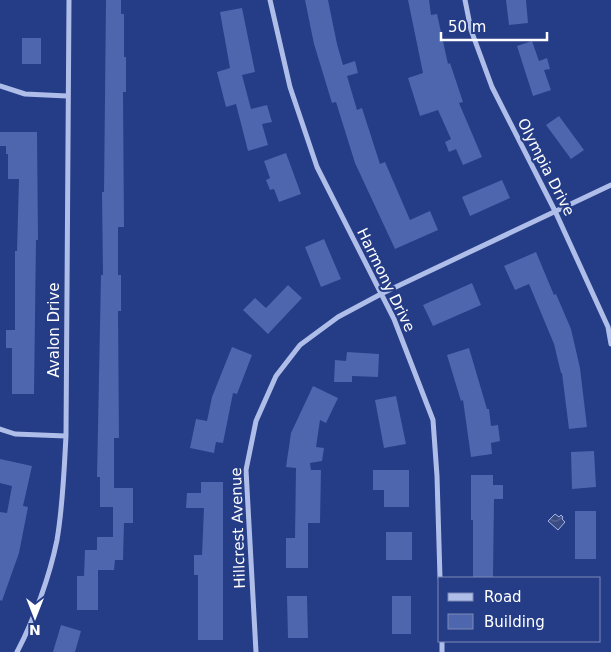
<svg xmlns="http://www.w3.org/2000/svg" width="611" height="652" font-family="'DejaVu Sans',sans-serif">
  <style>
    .water { fill: url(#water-waves); stroke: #a4b6e9 }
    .building { fill: #4d66ae }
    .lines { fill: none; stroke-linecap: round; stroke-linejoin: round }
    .street { stroke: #afbee9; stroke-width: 5 }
    .labels { text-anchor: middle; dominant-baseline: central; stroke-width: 4.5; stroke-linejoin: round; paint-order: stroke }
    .street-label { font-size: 15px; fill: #fff; stroke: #253c86 }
  </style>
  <defs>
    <pattern id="water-waves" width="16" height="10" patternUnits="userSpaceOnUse" patternTransform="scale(1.25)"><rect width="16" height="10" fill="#3a4b82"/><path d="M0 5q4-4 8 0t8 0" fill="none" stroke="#586695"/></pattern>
  </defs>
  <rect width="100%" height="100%" fill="#253c86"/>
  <path class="water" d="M555,514L559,517L561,515L563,517L562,519L565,522L558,530L548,521Z"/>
  <path class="building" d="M106,0H121V14H124V57H126V92H123L124,227H118V275H121V311H118L119,438H114V488H133V523H124L123,560H115L114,570H98V610H77V576H84L85,550H97V537H113V507H100V477H97L101,275H103L102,192H104Z
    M305,0H328L337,44L343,65L355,61L358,73L347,76L357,110L362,108L380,164L385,162L410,220L430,211L438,230L395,249L355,163L336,102L332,103L314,44Z
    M408,0H429L431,15L437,14L448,64L450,63L463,102L459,103L482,157L463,165L456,149L449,152L445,142L451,139L438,110L420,116L408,78L423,73Z
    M506,0H526L528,23L509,25Z
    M242,8L255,72L242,75L251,109L267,105L272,122L262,124L268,145L248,151L236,104L226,107L217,72L230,68L220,12Z
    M22,38H41V64H22Z
    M532,41L539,61L547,58L550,69L544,70L551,90L533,96L517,46Z
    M559,116L584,150L571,159L546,125Z
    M0,132H37L38,240H36L34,394H12V348H6V330H15V251H17L19,179H8V154H6V146H0Z
    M286,153L301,194L279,202L274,189L270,190L266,180L270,178L264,161Z
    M502,180L510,198L470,216L462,197Z
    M324,239L341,279L321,287L305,247Z
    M536,252L554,295L556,294L571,329L580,368L587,427L569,429L562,373H561L554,344L529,284L515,290L504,266Z
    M472,283L481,305L433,326L423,305Z
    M288,285L302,298L268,334L243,310L255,298L266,308Z
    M232,347L252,355L237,394L233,393L223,443L216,442L214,453L190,448L196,419L207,421L212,397Z
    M469,348L487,409H489L491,426L498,425L500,441L491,443L492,454L471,457L463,400L461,401L447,355Z
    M347,352L379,354L378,377L352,376V382H334L335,360L346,361Z
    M313,386L338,398L326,423L320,420L316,447L324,448L322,461L310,463L311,470H321L320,523H308V568H286V538H295L296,468L286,467L291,433Z
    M396,396L406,444L384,448L375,400Z
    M594,451L596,487L572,489L571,452Z
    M0,459L32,466L23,506L28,507L19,553L2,601L0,600V512L7,513L12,486L0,483Z
    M373,470H409V507H384V490H373Z
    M471,475H493V485H503V499H494L493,577H473V520H471Z
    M201,482H223V640H198V575H194V555H202L204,508H186L187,493H201Z
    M575,511H596V559H575Z
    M386,532H412V560H386Z
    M287,596H307L308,638H288Z
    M392,596H411V634H392Z
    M61,625L81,631L75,652H53Z"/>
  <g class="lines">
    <path class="street" d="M270,0L290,87L317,167L394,319L433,420L437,476L440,578
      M465,0L471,30L492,87L555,211L608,327L611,344
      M0,86L25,94L67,96
      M0,429L15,434L66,436
      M442,641V652
      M17,652C34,620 50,575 57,540C63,505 64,471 66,436L69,0
      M256,652L246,470L256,421L276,376L300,345L338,317L381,294L611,185"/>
  </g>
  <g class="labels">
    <g class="street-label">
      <text transform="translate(546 167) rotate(63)">Olympia Drive</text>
      <text transform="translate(386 280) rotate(64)">Harmony Drive</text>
      <text transform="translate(54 330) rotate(-90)">Avalon Drive</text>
      <text transform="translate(238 528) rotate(-92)">Hillcrest Avenue</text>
    </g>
  </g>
  <rect x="438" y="577" width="162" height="65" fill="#253c86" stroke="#7c8ab6"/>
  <rect x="448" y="593" width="25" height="8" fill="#afbee9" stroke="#7c8ab6"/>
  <text x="484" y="602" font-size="15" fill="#ffffff">Road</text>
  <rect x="448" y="614" width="25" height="15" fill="#4d66ae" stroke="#7c8ab6"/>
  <text x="484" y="627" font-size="15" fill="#ffffff">Building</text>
  <g transform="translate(35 617) rotate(180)" stroke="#253c86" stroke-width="4" paint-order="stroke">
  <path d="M0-4L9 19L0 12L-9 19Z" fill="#ffffff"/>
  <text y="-8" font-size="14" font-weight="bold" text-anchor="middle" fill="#ffffff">N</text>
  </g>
  <path d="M441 32v8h106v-8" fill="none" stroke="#ffffff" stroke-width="2.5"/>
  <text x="448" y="32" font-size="15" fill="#ffffff" stroke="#253c86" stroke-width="4" paint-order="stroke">50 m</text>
</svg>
